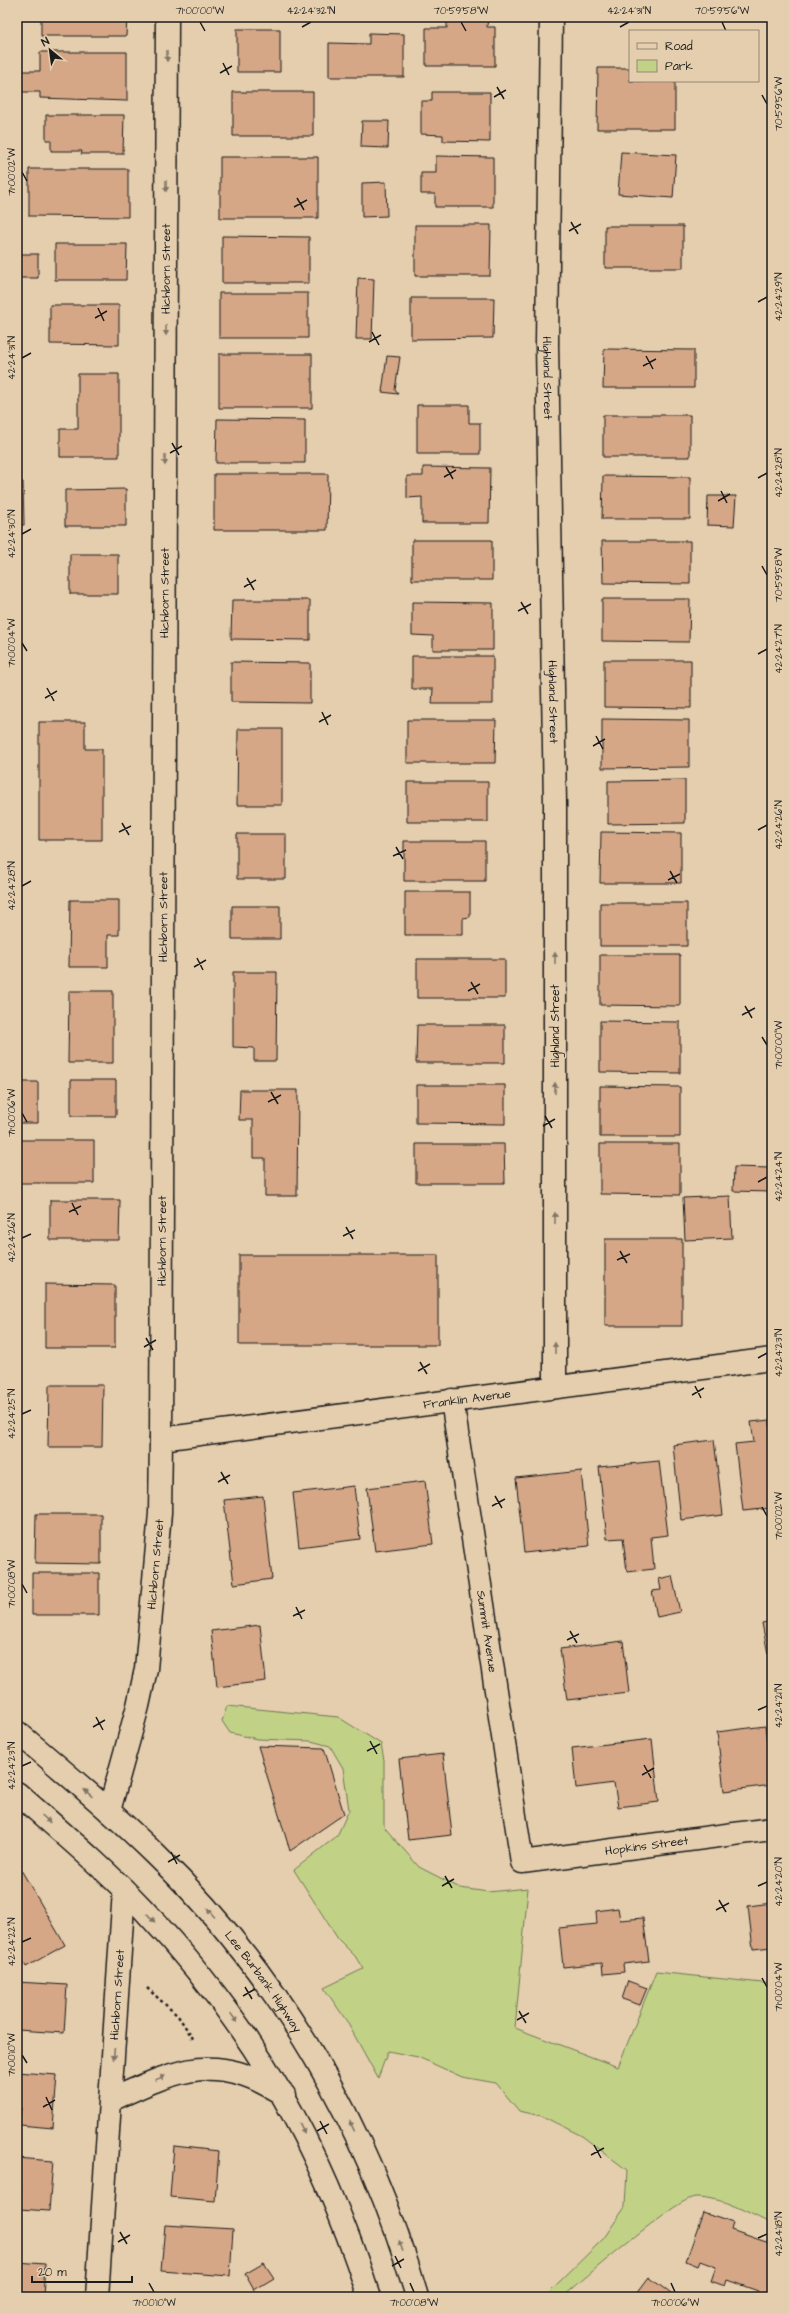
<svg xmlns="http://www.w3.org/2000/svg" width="789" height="2314" font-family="'Architects Daughter',sans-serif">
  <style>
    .green { fill: #c1d287; stroke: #6e7752 }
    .building { fill: #d6a787; stroke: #1c1c1c }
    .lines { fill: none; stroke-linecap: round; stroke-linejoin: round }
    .minor-casing { stroke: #1c1c1c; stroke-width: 25 }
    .tertiary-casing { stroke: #1c1c1c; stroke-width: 25 }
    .trunk-casing { stroke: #1c1c1c; stroke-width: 25 }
    .path { stroke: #1c1c1c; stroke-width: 2.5; stroke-dasharray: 3 3; stroke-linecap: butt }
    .minor { stroke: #e5ceae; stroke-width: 22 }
    .tertiary { stroke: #e5ceae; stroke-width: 22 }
    .trunk { stroke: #e5ceae; stroke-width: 22 }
    .oneway { fill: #807565 }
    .ticks { fill: none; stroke: #1c1c1c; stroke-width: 1.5 }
    .labels { text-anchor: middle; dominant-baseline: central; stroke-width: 3; stroke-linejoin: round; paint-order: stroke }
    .street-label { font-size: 12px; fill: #1c1c1c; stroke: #e5ceae }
    .neatline { fill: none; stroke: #1c1c1c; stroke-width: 1.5 }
    .ticks-label { font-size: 10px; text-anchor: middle; fill: #1c1c1c }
  </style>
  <rect width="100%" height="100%" fill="#e5ceae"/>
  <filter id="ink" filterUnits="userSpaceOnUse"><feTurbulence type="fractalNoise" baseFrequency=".025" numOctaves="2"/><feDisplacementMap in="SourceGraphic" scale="8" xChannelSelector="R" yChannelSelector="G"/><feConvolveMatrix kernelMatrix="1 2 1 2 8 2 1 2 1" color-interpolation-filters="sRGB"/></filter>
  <g filter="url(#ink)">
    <path class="green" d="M227,1706L338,1717L381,1744L384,1760V1827L419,1867L460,1888L488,1892L528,1888L515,2028L618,2067L656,1972L772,1984V2224C748,2213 723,2197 696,2197C677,2197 581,2281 563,2297H548L547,2294L604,2238L625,2207L627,2170L582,2136L542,2116L519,2111L496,2083L462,2077L418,2057L388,2051L378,2078L346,2020L324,1988L363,1969L355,1956L338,1939L294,1870L337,1836L349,1810L343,1768L330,1746L311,1741L257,1739L230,1733L222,1721Z"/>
    <path class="building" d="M41,17H127L126,36H41Z
      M447,17H488L487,27H495V66H426V28H447Z
      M237,29H280V72H237Z
      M369,33L404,34V77H329V43L369,44Z
      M40,52H127V101L40,98V92H20V71H40Z
      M598,68H630V81H675V129H597Z
      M233,92H313V136H233Z
      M432,92H490V142L443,141V135L421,134V101H432Z
      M46,115H124L123,154H81L82,151H51V140H46Z
      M362,121H389L388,148L361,147Z
      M621,152L676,155L673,198L618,194Z
      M436,156L493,157V207H435V194H421V173H436Z
      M220,157H318V218H220Z
      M29,169H128V217L29,216Z
      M386,182L387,216L362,217V183Z
      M415,225H491L490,276H415Z
      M605,226H683V268H605Z
      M222,236L309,237V283H222Z
      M55,244H127L126,280H55Z
      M17,254H38V278H17Z
      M358,278L374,279L372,339H356Z
      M219,293H308V338H219Z
      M411,298H494L493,338L411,339Z
      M50,305H119V345L50,344Z
      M604,349L694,350V388H603Z
      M219,354H312V408H219Z
      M387,356L400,357L395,390L398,394L382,392Z
      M78,374H119V457H60V429H78Z
      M417,405H469V423H480V454H417Z
      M603,415H690V457H603Z
      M217,419L305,420V463H216Z
      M423,467L490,468L489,523H422V497L407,498V476H423Z
      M214,474H328L327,530H214Z
      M603,476L690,477V519H602Z
      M17,482H23L24,525H17Z
      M126,489V526H65V490Z
      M708,496H736L734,526L707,525Z
      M412,540H492V580H412Z
      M602,541H690V584L603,583Z
      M70,554H118V594H70Z
      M602,599H690L689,642L602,641Z
      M232,600H310V640L231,639Z
      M412,602L493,603V650H433V636L412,635Z
      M412,656H493V704H432L433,689H412Z
      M604,660H691V708L604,707Z
      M231,662L310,663V703L231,702Z
      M602,719L689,720V767L602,768Z
      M407,720H496L495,763H407Z
      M39,722H85V749H102V840H39Z
      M238,729H282V805H237Z
      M685,780V823L608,824V781Z
      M407,782H488V822H407Z
      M601,832L681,833V883H600Z
      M237,834H286V879H237Z
      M404,841H485V881H404Z
      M405,892H470V917L463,918V935H405Z
      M70,900H119V935H108V967H69Z
      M600,903H687V946H600Z
      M232,906H280V939H232Z
      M600,955H680V1006L600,1005Z
      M417,959H505V998H417Z
      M233,972H277L276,1061H254V1048L233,1047Z
      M69,991H113V1063H68Z
      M600,1021L680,1022V1073L600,1072Z
      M417,1025H505V1063H416Z
      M71,1080H116V1116H71Z
      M17,1082H38V1123H17Z
      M416,1085H505V1124L416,1123Z
      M600,1086L680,1087V1137H600Z
      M769,1089H772V1126H769Z
      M240,1090H298L297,1196H265V1158H253V1120H239Z
      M17,1140H94V1183H17Z
      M416,1144H504L505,1183H416Z
      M600,1144H680V1195L600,1194Z
      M734,1167L770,1168V1192L733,1191Z
      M730,1196L732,1238L685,1240L683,1198Z
      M50,1200H120L119,1240H50Z
      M605,1239H682V1326H605Z
      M239,1255H438V1345H239Z
      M45,1284L115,1285V1348H45Z
      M49,1385H103L102,1447H48Z
      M770,1420L772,1508L743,1511L735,1444L754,1442L751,1422Z
      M714,1440L723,1515L681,1520L673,1445Z
      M659,1461L668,1535L651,1537L654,1569L627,1572L623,1538L607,1539L599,1467Z
      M581,1471L589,1546L524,1553L516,1478Z
      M425,1481L433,1544L375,1551L367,1488Z
      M354,1486L360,1539L299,1547L293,1493Z
      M263,1496L272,1579L234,1584L224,1500Z
      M36,1514H101V1564L35,1563Z
      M32,1573H99V1615H32Z
      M672,1576L680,1612L657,1617L652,1591L661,1590L659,1579Z
      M772,1621V1653L768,1654L762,1623Z
      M260,1625L266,1681L217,1687L211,1631Z
      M623,1641L629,1693L567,1700L560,1649Z
      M765,1726L772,1785L724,1791L717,1732Z
      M652,1739L659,1802L618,1807L614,1783L576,1788L572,1748Z
      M258,1746L324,1748L344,1814L290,1851Z
      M443,1754L452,1835L408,1840L399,1759Z
      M17,1863L65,1945L26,1967L21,1957L17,1959Z
      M772,1903V1947L753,1949L748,1906Z
      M618,1908L620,1920L643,1918L649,1961L623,1964L624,1972L603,1974L602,1963L563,1967L559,1928L597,1924L596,1911Z
      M628,1981L647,1988L640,2005L622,1999Z
      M17,1982L67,1985L64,2033L17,2030Z
      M17,2072L57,2075L53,2128L19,2125L21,2108H17Z
      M174,2146L219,2151L215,2201L170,2197Z
      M17,2158L53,2161L49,2211L19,2209L21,2189L17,2188Z
      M703,2213L733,2223L731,2230L772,2244L771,2297H756L758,2291L727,2280L725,2286L711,2281L716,2267L700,2261L698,2266L686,2261Z
      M165,2225L233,2229L230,2276L161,2271Z
      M17,2262L45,2264L43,2297H17Z
      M264,2263L274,2278L254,2290L245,2274Z
      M649,2277L675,2297H634Z"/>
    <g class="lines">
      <g class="minor-casing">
        <g id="minor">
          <path id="s1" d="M551,17L547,344L555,804V1387"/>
          <path id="s2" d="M452,1400L522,1862L772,1829"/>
          <path id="s3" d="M161,1439L167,17"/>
          <path d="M111,2100C179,2069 216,2051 284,2095"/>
          <path id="s4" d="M97,2297L124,1890"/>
        </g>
      </g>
      <g class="tertiary-casing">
        <g id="tertiary">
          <path id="s5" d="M109,1811L138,1706L146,1669L160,1513L161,1439L772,1359"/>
        </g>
      </g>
      <g class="trunk-casing">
        <g id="trunk">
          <path id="s6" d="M17,1732C64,1771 111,1811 155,1854C280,1975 370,2130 417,2297"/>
          <path d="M17,1793C59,1830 103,1867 142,1908C253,2026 320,2143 369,2297"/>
        </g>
      </g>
      <path class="path" d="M147,1988L178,2016L194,2040"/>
      <use href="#minor" class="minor"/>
      <use href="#tertiary" class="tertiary"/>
      <use href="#trunk" class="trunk"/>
    </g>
    <defs><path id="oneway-solid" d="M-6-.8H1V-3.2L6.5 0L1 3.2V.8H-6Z"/></defs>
    <g class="oneway">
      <use href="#oneway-solid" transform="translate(167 56) rotate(90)"/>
      <use href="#oneway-solid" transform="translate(166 186) rotate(90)"/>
      <use href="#oneway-solid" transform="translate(166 330) rotate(90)"/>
      <use href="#oneway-solid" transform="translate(165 460) rotate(90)"/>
      <use href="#oneway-solid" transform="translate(555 958) rotate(-90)"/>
      <use href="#oneway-solid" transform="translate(555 1088) rotate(-90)"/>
      <use href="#oneway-solid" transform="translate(555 1218) rotate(-90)"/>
      <use href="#oneway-solid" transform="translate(555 1348) rotate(-90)"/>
      <use href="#oneway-solid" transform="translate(88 1793) rotate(-139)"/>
      <use href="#oneway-solid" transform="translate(46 1819) rotate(42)"/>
      <use href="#oneway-solid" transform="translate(211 1913) rotate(-132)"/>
      <use href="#oneway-solid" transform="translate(151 1918) rotate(47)"/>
      <use href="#oneway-solid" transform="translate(234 2018) rotate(55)"/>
      <use href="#oneway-solid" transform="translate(114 2054) rotate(94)"/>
      <use href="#oneway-solid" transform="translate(160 2078) rotate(-22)"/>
      <use href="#oneway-solid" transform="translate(352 2126) rotate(-116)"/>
      <use href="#oneway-solid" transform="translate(302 2128) rotate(64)"/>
      <use href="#oneway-solid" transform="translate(401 2246) rotate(-109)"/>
    </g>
  </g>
  <path class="ticks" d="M200,22L205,31M461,22L466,31M722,22L726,31M302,27L311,22M620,27L629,22M223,63L229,75M220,73L232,66M497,87L504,99M762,95L767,104M494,97L506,90M22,172L27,181M297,198L304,210M294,207L307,200M571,222L578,234M569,231L581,224M758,302L767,297M98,308L104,321M95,318L107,311M372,332L379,345M369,342L381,335M646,356L653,369M22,358L31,353M643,366L656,359M172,443L179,455M170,453L182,446M446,467L453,479M444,477L456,470M758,478L767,473M721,491L727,503M718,501L730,494M22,534L31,529M762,566L767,575M247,578L254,590M244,587L256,580M521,602L528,614M518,611L531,604M22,643L27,651M758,654L767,649M47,688L54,701M45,698L57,691M322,712L328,725M319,722L331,715M596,736L603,749M593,746L605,739M122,823L129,835M758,830L767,825M119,832L131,826M396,847L403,859M393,856L406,850M670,871L677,883M668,880L680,874M22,886L31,881M197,958L203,970M194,967L206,960M471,982L478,994M468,991L480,984M745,1006L752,1018M742,1015L755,1008M762,1037L767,1045M271,1092L278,1104M268,1102L281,1095M22,1113L27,1122M545,1116L552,1128M543,1126L555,1119M758,1182L767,1177M72,1203L78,1215M69,1212L81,1206M346,1227L353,1239M343,1236L355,1230M22,1238L31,1234M620,1251L627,1263M617,1260L630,1254M146,1338L153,1350M144,1347L156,1340M758,1358L767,1353M420,1362L427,1374M418,1371L430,1364M695,1386L701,1398M692,1395L704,1388M22,1414L31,1410M221,1472L228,1484M218,1482L230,1475M495,1496L502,1508M492,1506L505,1499M762,1507L767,1516M22,1584L27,1593M296,1607L302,1619M293,1616L305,1610M570,1631L577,1643M567,1640L579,1634M758,1710L767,1706M96,1717L103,1730M93,1727L105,1720M370,1741L377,1754M367,1751L380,1744M644,1765L651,1778M22,1766L31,1762M642,1775L654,1768M171,1852L177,1864M168,1862L180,1855M445,1876L452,1888M442,1886L454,1879M758,1886L767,1882M719,1900L726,1912M716,1910L729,1903M22,1942L31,1938M762,1978L767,1987M245,1987L252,1999M243,1996L255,1989M519,2011L526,2023M517,2020L529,2013M22,2055L27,2063M46,2097L52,2110M43,2107L55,2100M320,2121L327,2134M317,2131L329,2124M594,2145L601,2158M591,2155L604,2148M120,2232L127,2244M758,2238L767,2234M118,2242L130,2235M395,2256L401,2268M392,2266L404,2259M149,2283L154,2292M410,2283L414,2292M671,2283L675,2292"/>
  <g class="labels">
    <g class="street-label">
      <text stroke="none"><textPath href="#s3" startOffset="1170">Hichborn Street</textPath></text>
      <text stroke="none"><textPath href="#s1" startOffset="361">Highland Street</textPath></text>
      <text stroke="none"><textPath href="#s3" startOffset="846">Hichborn Street</textPath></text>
      <text stroke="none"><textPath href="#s1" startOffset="685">Highland Street</textPath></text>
      <text stroke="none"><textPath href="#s3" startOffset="522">Hichborn Street</textPath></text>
      <text transform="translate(555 1026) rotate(-90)">Highland Street</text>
      <text stroke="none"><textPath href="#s3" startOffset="198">Hichborn Street</textPath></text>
      <text stroke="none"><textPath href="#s5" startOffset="686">Franklin Avenue</textPath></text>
      <text stroke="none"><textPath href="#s5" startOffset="252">Hichborn Street</textPath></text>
      <text stroke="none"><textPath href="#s2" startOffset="234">Summit Avenue</textPath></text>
      <text stroke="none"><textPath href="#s2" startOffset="593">Hopkins Street</textPath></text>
      <text stroke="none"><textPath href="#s6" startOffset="352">Lee Burbank Highway</textPath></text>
      <text stroke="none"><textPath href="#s4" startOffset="303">Hichborn Street</textPath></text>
    </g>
  </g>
  <rect width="789" height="2314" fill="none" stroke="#e5ceae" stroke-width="44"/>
  <rect x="629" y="30" width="130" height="52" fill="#e5ceae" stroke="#958774"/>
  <rect x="637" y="43" width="20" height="6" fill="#e5ceae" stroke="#958774"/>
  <text x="665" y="50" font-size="12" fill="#1c1c1c">Road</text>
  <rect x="637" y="60" width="20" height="12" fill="#c1d287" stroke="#958774"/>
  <text x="665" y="70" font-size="12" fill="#1c1c1c">Park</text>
  <g transform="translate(50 50) rotate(331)" stroke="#e5ceae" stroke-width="3" paint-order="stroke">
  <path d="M0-3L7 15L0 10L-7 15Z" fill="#1c1c1c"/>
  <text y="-6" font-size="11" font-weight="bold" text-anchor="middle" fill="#1c1c1c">N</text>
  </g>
  <path d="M32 2276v6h100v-6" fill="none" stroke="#1c1c1c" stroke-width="2"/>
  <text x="38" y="2276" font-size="12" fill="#1c1c1c" stroke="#e5ceae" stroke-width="3" paint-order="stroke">20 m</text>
  <rect x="22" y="22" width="745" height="2270" class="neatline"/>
  <g class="ticks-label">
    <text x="200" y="14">71°00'00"W</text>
    <text x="311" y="14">42°24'32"N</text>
    <text x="461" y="14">70°59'58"W</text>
    <text x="629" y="14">42°24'31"N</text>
    <text x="722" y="14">70°59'56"W</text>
    <text transform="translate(778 104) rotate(-90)" y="4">70°59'56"W</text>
    <text transform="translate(11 172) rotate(-90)" y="4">71°00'02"W</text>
    <text transform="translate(778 297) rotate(-90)" y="4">42°24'29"N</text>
    <text transform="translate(11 358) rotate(-90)" y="4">42°24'31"N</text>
    <text transform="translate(778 473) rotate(-90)" y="4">42°24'28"N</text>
    <text transform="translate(11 534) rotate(-90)" y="4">42°24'30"N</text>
    <text transform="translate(778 575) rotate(-90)" y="4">70°59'58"W</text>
    <text transform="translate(11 643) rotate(-90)" y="4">71°00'04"W</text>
    <text transform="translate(778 649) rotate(-90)" y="4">42°24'27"N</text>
    <text transform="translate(778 825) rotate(-90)" y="4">42°24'26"N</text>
    <text transform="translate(11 886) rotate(-90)" y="4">42°24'28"N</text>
    <text transform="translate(778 1045) rotate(-90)" y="4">71°00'00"W</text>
    <text transform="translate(11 1113) rotate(-90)" y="4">71°00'06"W</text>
    <text transform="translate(778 1177) rotate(-90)" y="4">42°24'24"N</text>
    <text transform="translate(11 1238) rotate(-90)" y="4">42°24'26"N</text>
    <text transform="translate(778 1353) rotate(-90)" y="4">42°24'23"N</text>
    <text transform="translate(11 1414) rotate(-90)" y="4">42°24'25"N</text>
    <text transform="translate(778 1516) rotate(-90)" y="4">71°00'02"W</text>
    <text transform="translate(11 1584) rotate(-90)" y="4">71°00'08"W</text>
    <text transform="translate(778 1706) rotate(-90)" y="4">42°24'21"N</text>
    <text transform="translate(11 1766) rotate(-90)" y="4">42°24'23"N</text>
    <text transform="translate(778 1882) rotate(-90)" y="4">42°24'20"N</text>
    <text transform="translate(11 1942) rotate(-90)" y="4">42°24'22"N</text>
    <text transform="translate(778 1987) rotate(-90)" y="4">71°00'04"W</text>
    <text transform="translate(11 2055) rotate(-90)" y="4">71°00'10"W</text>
    <text transform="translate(778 2234) rotate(-90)" y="4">42°24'18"N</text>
    <text x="154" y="2306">71°00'10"W</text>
    <text x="414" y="2306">71°00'08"W</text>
    <text x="675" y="2306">71°00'06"W</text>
  </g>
</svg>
